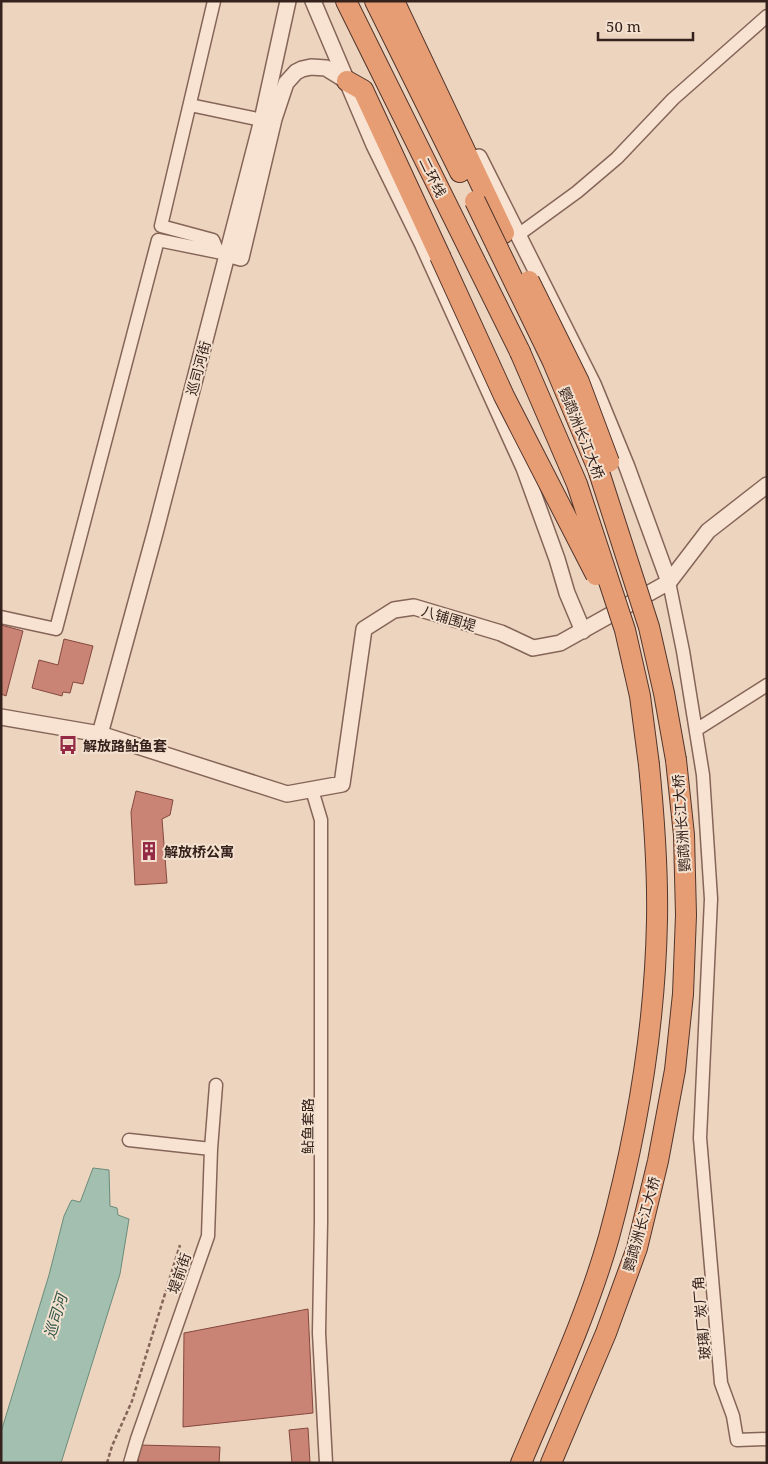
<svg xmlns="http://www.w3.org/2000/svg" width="768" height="1464" font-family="'Noto Serif','Noto Sans SC',serif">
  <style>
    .water { fill: #a2bfaf; stroke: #6a8c7b }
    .building { fill: #ca8475; stroke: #84483e }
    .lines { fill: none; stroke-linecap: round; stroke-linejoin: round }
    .minor-casing { stroke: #856558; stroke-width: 15 }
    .tertiary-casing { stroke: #856558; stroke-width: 18 }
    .trunk-casing { stroke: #52352c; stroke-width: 22 }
    .path { stroke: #856558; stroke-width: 2.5; stroke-dasharray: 4 2.5; stroke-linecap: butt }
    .minor { stroke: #f8e3d2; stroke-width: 12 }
    .tertiary { stroke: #f8e3d2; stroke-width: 15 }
    .trunk { stroke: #e69d73; stroke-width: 20 }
    .trunk-bridge-casing { stroke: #52352c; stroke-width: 22; stroke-linecap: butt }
    .trunk-bridge { stroke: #e69d73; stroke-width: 20 }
    .labels { text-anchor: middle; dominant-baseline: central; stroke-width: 4; stroke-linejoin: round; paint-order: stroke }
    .street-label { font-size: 14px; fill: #35221c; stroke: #f4e0ce }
    .poi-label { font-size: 14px; font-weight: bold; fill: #35221c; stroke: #f4e0ce; text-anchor: start }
    .water-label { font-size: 15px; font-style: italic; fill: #2b5448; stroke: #f4e0ce }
  </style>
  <rect width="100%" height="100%" fill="#edd4bf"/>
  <path class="water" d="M93,1168L109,1170L110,1206L117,1208L118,1215L129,1219L120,1274L61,1463H1V1432L49,1275L64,1216L71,1201L72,1200L80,1202L81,1200Z"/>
  <path class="building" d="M1,625L23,631L6,696L1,694Z
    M64,639L93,646L83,684L73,682L70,693L63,692L62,696L32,688L39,660L58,665Z
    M136,791L173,800L170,815L162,819L167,883L135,885L131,812Z
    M308,1309L313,1413L183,1427L184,1333Z
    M308,1428L310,1463H292L289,1430Z
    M139,1445L220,1447L219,1463H138Z"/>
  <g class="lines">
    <g class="minor-casing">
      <path id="minor" d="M214,1L161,226L213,240L218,252
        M190,105L262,120
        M518,235L577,192L617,158L673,99L767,16
        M669,582L683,651L703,775L711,899L700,1138L721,1383L733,1416L737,1440L767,1439
        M1,617L56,629L158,240L227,254
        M696,730L767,685
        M312,790L321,820V1222L319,1333L326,1463
        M129,1140L211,1149
        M130,1463L137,1439L208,1236L211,1149L216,1085"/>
    </g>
    <g class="tertiary-casing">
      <path id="tertiary" d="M313,1L374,145L422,243L524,468L557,559L567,593L583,631
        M479,157L593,384L627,467L669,582
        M227,254L241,258L274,119L286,83L296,72L302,69L311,67L326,68L347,81
        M1,717L100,734L287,794L342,784L364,629L394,610L414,607L501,633L533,648L560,643L669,582L708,531L767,485
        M100,734L155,533L262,120L288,1"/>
    </g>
    <g class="trunk-casing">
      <path id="trunk" d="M346,1L520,352
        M375,1L460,172
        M394,1L504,233
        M347,81L363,90L440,256
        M521,1463C552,1389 587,1315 609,1237C637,1134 655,1027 657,920C658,868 654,816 649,765
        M551,1463L606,1333L637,1248L658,1161L675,1070L683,994L686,915L684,835L676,760"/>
    </g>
    <path class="path" d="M107,1463L112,1446L132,1401L180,1245"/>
    <use href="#minor" class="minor"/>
    <use href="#tertiary" class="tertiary"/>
    <use href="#trunk" class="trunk"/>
    <g class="trunk-bridge-casing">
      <path id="trunk-bridge" d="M475,201L553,362L598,469L649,627L664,693L676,760
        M440,256L504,396L596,575
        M529,281L579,382L609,462
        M520,352L577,484L625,630L640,696L649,765"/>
    </g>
    <use href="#trunk-bridge" class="trunk-bridge"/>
  </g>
  <defs>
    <g id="bus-bare" transform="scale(1.5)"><path d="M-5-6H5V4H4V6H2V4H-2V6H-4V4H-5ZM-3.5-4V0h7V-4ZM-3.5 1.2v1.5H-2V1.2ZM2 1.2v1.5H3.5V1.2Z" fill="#932944" stroke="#f4e0ce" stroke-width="2.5" paint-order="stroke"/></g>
    <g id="building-bare" transform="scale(1.5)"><path d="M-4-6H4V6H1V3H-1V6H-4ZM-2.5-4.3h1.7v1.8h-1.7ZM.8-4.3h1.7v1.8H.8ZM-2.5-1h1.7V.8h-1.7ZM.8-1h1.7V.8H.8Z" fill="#932944" stroke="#f4e0ce" stroke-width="2.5" paint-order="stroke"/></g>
  </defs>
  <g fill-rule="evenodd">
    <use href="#bus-bare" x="68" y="745"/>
    <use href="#building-bare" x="149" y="851"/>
  </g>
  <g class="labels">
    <g class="street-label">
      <text transform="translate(433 177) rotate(64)">二环线</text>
      <text transform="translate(198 368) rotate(-75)">巡司河街</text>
      <text transform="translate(582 433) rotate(68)">鹦鹉洲长江大桥</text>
      <text transform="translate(449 618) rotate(17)">八铺围堤</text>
      <text transform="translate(681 823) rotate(-94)">鹦鹉洲长江大桥</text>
      <text transform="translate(307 1126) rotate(-90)">鲇鱼套路</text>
      <text transform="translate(641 1224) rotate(-74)">鹦鹉洲长江大桥</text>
      <text transform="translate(179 1273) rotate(-71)">堤前街</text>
      <text transform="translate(701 1318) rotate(-95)">玻璃厂炭厂角</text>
    </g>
    <g class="poi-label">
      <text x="83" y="745">解放路鲇鱼套</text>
      <text x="164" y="851">解放桥公寓</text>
    </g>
    <g class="water-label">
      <text transform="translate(55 1316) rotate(-73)">巡司河</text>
    </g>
  </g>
  <rect width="768" height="1464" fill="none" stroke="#35221c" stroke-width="5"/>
  <path d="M598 32v8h95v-8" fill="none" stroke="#35221c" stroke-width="2.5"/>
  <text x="606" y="32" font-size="15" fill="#35221c" stroke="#f4e0ce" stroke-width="4" paint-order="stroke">50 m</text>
</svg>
